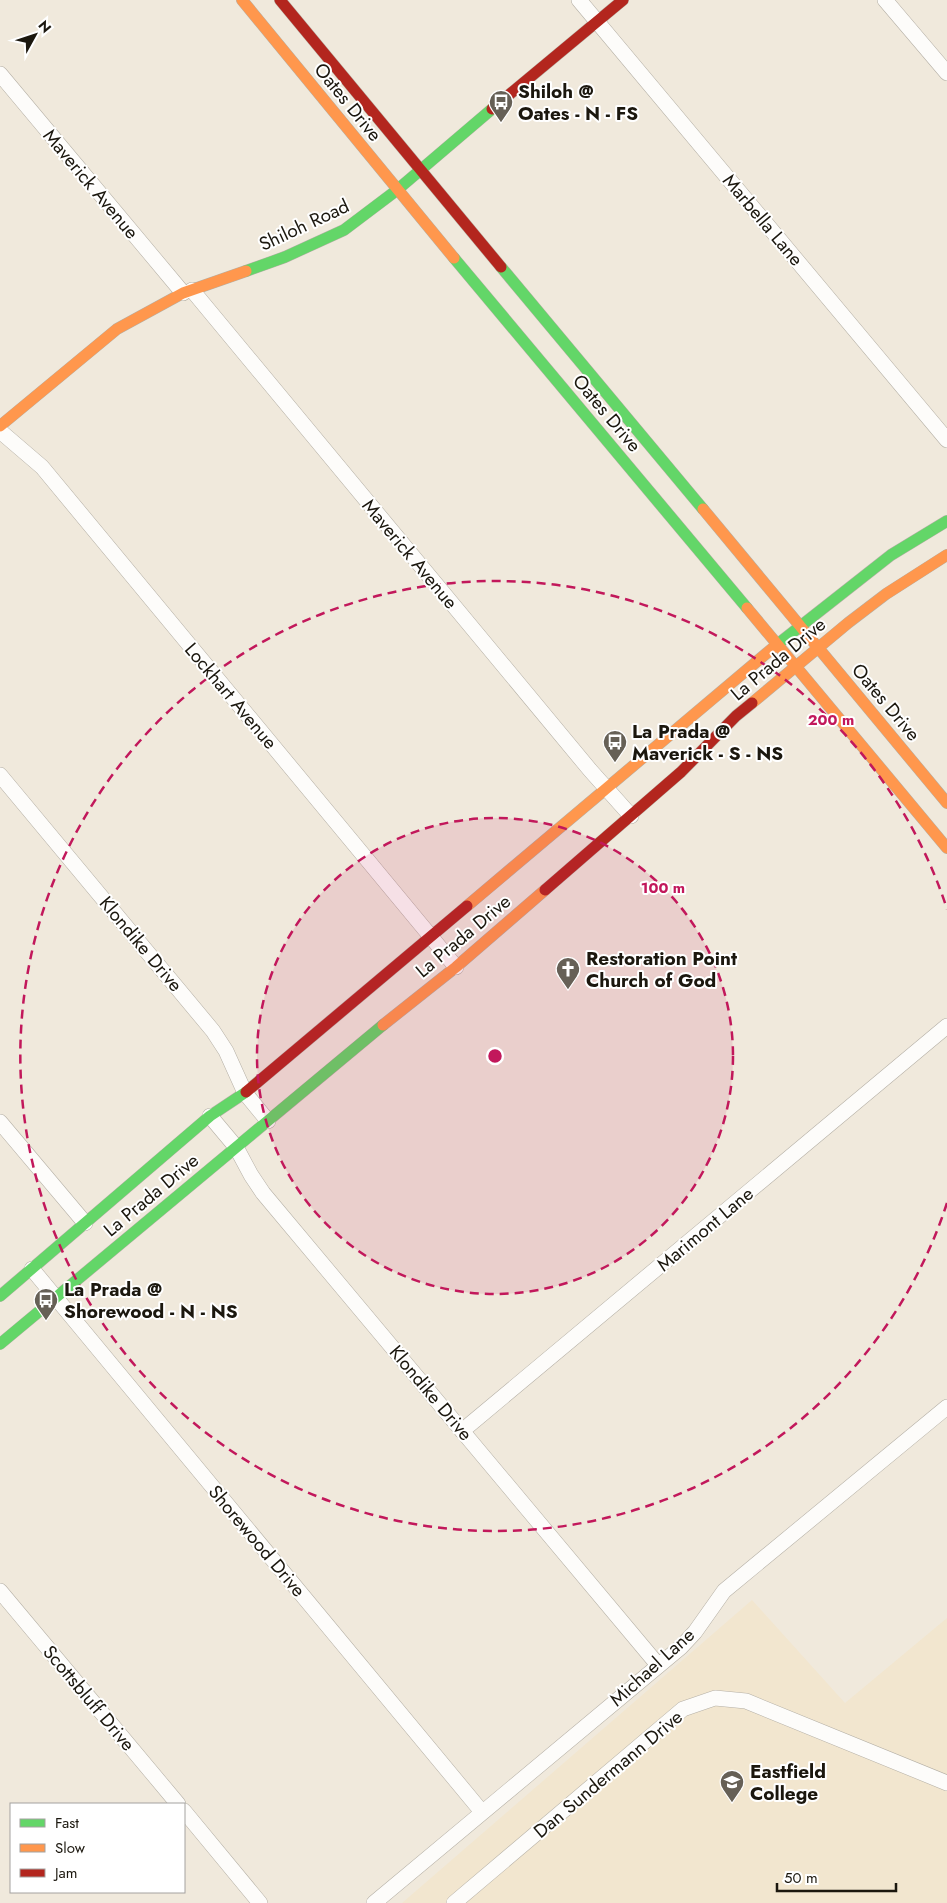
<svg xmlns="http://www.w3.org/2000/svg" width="947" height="1903" font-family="Jost,sans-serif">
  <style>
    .built { fill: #f2e6cf }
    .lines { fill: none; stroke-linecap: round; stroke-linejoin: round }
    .street-casing { stroke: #b4afa5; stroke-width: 16 }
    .fast-casing { stroke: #b4afa5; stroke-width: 12 }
    .slow-casing { stroke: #b4afa5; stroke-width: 12 }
    .jam-casing { stroke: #b4afa5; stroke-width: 12 }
    .street { stroke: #fdfcfa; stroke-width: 15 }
    .fast { stroke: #63d668; stroke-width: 11 }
    .slow { stroke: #ff974d; stroke-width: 11 }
    .jam { stroke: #b3261e; stroke-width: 11 }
    .ring { fill: none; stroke: #c2185b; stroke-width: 2.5; stroke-dasharray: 9 6 }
    .labels { text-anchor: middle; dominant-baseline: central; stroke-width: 4; stroke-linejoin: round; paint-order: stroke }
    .poi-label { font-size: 19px; font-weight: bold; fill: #1b170e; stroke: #fff; text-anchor: start }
    .street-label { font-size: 19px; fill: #1b170e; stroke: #fff }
    .centre { fill: #c2185b; stroke: #fff; stroke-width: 2.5 }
    .ring-label { font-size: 15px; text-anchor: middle; font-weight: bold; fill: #c2185b; stroke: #fff; stroke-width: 4; stroke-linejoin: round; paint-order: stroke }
  </style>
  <rect width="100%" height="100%" fill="#f0e9dc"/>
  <path class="built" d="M752,1600L845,1703L947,1618V1903H402Z"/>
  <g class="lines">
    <g class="street-casing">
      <path id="street" d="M579,0L947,440
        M885,0L947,73
        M0,74L183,293
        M192,290L590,770L631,816
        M0,431L42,467L456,967
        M0,775L213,1031L226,1051L245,1093L268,1121
        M210,1116L236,1147L251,1175L263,1193L658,1665
        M0,1122L85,1223
        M32,1269L482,1812
        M462,1431L947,1026
        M0,1591L178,1804
        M184,1811L260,1903
        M374,1903L681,1647L695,1632L724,1591L947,1407
        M454,1903L683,1709L715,1698L746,1701L947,1783"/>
    </g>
    <g class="fast-casing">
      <path id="fast" d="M454,258L747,608
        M501,267L703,509
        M246,271L285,257L344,230L397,190L492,109
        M774,647L891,555L947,521
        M0,1296L210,1116L246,1092
        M0,1344L383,1025"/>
    </g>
    <g class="slow-casing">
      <path id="slow" d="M242,0L454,258
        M0,426L117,329L183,293L246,271
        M703,509L947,803
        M747,608L947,848
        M752,703L848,623L886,594L947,555
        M467,906L774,647
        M383,1025L456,967L545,890"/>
    </g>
    <g class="jam-casing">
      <path id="jam" d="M280,0L501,267
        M492,109L623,0
        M545,890L681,772L736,716L752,703
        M246,1092L467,906"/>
    </g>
    <use href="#street" class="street"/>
    <use href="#fast" class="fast"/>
    <use href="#slow" class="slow"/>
    <use href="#jam" class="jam"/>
  </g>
  <circle cx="495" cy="1056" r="238" fill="#c2185b" fill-opacity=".12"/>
  <g class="ring">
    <circle cx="495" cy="1056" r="238"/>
    <path d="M947 1203A475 475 0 1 1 947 909"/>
  </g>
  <defs>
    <g id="bus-pin" transform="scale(1.25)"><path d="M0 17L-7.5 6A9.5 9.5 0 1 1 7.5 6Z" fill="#666056" stroke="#fff"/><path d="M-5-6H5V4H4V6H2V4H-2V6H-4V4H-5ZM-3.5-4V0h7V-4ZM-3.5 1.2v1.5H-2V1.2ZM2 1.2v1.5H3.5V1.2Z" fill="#fff"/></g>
    <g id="church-pin" transform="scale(1.25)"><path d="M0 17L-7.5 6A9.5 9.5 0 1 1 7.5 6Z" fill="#666056" stroke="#fff"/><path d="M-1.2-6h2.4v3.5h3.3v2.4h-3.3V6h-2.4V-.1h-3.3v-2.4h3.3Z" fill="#fff"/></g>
    <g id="university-pin" transform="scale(1.25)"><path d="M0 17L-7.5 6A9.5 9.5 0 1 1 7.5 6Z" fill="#666056" stroke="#fff"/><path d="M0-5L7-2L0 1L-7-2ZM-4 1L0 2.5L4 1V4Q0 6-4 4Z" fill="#fff"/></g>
  </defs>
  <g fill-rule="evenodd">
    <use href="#bus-pin" x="501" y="102"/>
    <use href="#bus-pin" x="615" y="742"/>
    <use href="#church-pin" x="568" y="969"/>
    <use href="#bus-pin" x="46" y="1300"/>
    <use href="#university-pin" x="732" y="1782"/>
  </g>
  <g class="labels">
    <g class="poi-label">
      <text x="518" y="91">Shiloh @<tspan x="518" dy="22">Oates - N - FS</tspan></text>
      <text x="632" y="731">La Prada @<tspan x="632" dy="22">Maverick - S - NS</tspan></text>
      <text x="586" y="958">Restoration Point<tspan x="586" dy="22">Church of God</tspan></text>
      <text x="64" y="1289">La Prada @<tspan x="64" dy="22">Shorewood - N - NS</tspan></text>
      <text x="750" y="1771">Eastfield<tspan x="750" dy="22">College</tspan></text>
    </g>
    <g class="street-label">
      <text transform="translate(348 102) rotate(51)">Oates Drive</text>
      <text transform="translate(91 184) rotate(50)">Maverick Avenue</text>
      <text transform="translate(763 220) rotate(50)">Marbella Lane</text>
      <text transform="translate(304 225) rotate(-25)">Shiloh Road</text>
      <text transform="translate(607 413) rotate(50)">Oates Drive</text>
      <text transform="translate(410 554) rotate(50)">Maverick Avenue</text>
      <text transform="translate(778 659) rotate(-40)">La Prada Drive</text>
      <text transform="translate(231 696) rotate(50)">Lockhart Avenue</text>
      <text transform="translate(886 702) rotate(50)">Oates Drive</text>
      <text transform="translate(463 936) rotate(-40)">La Prada Drive</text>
      <text transform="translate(141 944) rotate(50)">Klondike Drive</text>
      <text transform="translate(151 1195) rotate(-40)">La Prada Drive</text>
      <text transform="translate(705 1229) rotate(-40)">Marimont Lane</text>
      <text transform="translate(431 1393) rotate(50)">Klondike Drive</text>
      <text transform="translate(257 1541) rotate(50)">Shorewood Drive</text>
      <text transform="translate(652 1667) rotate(-42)">Michael Lane</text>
      <text transform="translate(89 1698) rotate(50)">Scottsbluff Drive</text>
      <text transform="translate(608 1774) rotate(-40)">Dan Sundermann Drive</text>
    </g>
  </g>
  <circle cx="495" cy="1056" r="8" class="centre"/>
  <g class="ring-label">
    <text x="831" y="725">200 m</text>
    <text x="663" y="893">100 m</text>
  </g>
  <rect x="10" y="1803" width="175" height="90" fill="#ffffff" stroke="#a4a29f"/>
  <rect x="20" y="1819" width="25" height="8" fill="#63d668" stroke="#a4a29f"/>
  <text x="55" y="1828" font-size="15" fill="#1b170e">Fast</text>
  <rect x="20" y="1844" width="25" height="8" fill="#ff974d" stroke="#a4a29f"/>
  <text x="55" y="1853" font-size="15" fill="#1b170e">Slow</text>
  <rect x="20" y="1869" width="25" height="8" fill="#b3261e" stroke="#a4a29f"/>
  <text x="55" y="1878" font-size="15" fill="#1b170e">Jam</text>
  <g transform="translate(35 35) rotate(50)" stroke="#ffffff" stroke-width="4" paint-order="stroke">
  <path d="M0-4L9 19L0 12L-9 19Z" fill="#1b170e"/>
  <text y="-8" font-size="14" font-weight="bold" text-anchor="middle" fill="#1b170e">N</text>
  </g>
  <path d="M777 1883v8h119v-8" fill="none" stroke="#1b170e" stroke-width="2.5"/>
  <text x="784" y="1883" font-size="15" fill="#1b170e" stroke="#ffffff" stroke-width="4" paint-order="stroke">50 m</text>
</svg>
